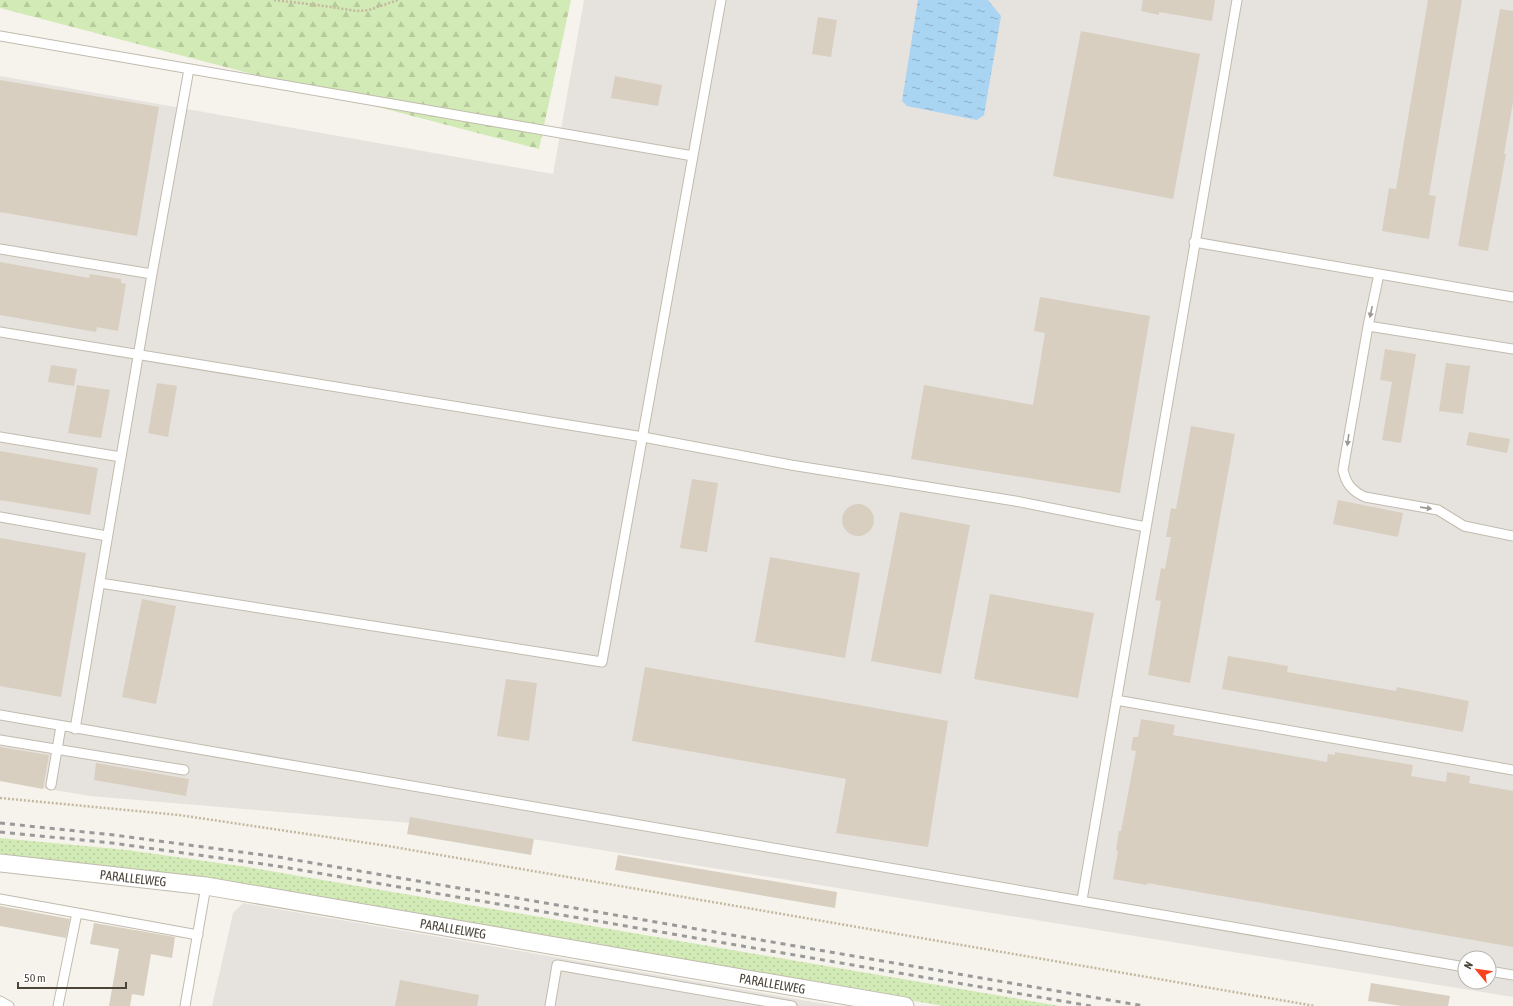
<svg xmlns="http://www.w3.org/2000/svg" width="1513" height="1006" font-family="'Asap Condensed',sans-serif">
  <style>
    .industrial { fill: #e6e2dd; fill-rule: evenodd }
    .grass { fill: url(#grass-dots) }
    .forest { fill: url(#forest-firs) }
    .water { fill: url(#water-ripples) }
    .building { fill: #d8cfc1 }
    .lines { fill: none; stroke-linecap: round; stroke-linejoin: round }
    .lane-casing { stroke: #c2bbae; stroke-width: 11 }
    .street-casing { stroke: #c2bbae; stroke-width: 19 }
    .path { stroke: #c4b79f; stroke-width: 2.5; stroke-dasharray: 2 2; stroke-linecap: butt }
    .lane { stroke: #fff; stroke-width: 9 }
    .street { stroke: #fff; stroke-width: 17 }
    .rail { stroke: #9a9a9a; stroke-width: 3; stroke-dasharray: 5 5; stroke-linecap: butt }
    .oneway { fill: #9c9892 }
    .labels { text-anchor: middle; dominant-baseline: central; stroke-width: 3; stroke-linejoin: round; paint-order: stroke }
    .street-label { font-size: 13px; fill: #4b4439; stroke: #fff }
  </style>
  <defs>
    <pattern id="grass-dots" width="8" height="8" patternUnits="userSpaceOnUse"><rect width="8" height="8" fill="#d2eab5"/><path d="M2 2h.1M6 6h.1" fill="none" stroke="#b6ca9c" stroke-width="1.8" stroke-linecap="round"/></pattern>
    <pattern id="forest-firs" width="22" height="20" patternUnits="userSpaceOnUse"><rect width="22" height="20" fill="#d2eab5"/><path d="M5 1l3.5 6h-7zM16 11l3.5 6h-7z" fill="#b6ca9c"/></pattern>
    <pattern id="water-ripples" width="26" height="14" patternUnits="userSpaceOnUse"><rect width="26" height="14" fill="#a9d4f2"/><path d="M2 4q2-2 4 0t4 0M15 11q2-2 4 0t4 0" fill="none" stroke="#8caec5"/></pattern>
  </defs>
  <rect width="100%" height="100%" fill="#f6f3ec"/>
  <path class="industrial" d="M584,0H1513V997L459,827L90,796L0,781V76L553,174ZM1465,958H1489V982H1465Z
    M243,903L837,1006H212L233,913Z"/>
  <path class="grass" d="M0,838L127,850L247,867L1060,1006H943L291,892L0,856Z"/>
  <path class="forest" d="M0,0H571L539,149L0,8Z"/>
  <path class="water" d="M918,0H988L1001,16L984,115L977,120L907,106L902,101Z"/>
  <path class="building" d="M1143,0H1215L1212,21L1159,12V15L1141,11Z
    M1428,0H1462L1429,195L1436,196L1429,239L1382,231L1389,188L1396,189Z
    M1500,9L1513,11V102L1504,154H1506L1488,251L1458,246Z
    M818,17L837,20L831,57L812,54Z
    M1081,31L1200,54L1173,199L1053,176Z
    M615,76L662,85L658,106L611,98Z
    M0,80L159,107L137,236L0,212Z
    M0,262L89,278L90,274L121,279V283L126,284L118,331L97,327L96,332L0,315Z
    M1040,297L1150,316L1120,493L911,459L924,385L1033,405L1045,333L1034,331Z
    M1385,349L1416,354L1401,443L1382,440L1392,382L1380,380Z
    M1446,363L1470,366L1463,414L1439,411Z
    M51,365L77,369L74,386L48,382Z
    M157,383L177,386L168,437L148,433Z
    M77,385L110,390L101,438L68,433Z
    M1191,426L1235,434L1190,683L1148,675L1161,601L1155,600L1161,568L1165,569L1171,537H1166L1171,508L1176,509Z
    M1469,432L1510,439L1507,453L1466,445Z
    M0,451L98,468L90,515L0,500Z
    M692,479L718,483L707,552L680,548Z
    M1338,500L1403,513L1398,537L1333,524Z
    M842 520a16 16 0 1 1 32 0a16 16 0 1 1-32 0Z
    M900,512L970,525L941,674L871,661Z
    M0,538L86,553L61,697L0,686Z
    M770,557L860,573L845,658L755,642Z
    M990,594L1094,613L1078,698L974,679Z
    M142,599L176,606L156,704L122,697Z
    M1228,656L1288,666L1287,672L1396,691L1397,687L1469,701L1463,732L1222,689Z
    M645,667L948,721L928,847L836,833L846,779L632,741Z
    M506,679L537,683L529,741L497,736Z
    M1141,719L1175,725L1173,735L1327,762L1328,754L1335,755V752L1413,765L1411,776L1446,782L1447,772L1470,776L1469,783L1513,791V947L1147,883V885L1113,879L1118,851L1116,850L1119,831H1121L1136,751L1131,750L1133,737H1138Z
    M0,747L49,755L43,789L0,781Z
    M96,763L189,779L186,796L94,780Z
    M410,817L534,839L531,855L407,834Z
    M618,855L837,892L835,908L615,870Z
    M0,906L70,919L66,938L0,926Z
    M94,923L175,937L172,958L151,954L144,996L132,994L130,1006H109L119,949L90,944Z
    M400,980L479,995L477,1006H395Z
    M1371,983L1450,996L1448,1006H1402L1368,1001Z"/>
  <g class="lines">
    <g class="lane-casing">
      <path id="lane" d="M0,36L693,156
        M1194,242L1513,297
        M0,249L152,274
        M1379,274L1368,326L1343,470C1346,484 1352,491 1365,497L1438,510L1464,526L1513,536
        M1368,326L1513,349
        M0,332L643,437L791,465L1015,501L1146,527
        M0,437L121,457
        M0,517L107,536
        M100,583L602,662L721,0
        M1116,700L1513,770
        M0,715L1465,967
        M75,729L152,274L189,69
        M0,740L184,770
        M51,785L61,726
        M0,899L198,935
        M1082,900L1237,0
        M1489,971L1513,975
        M0,1001L9,1006
        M58,1006L77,913
        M185,1006L206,886
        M550,1006L557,965L792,1006"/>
    </g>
    <g class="street-casing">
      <g id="street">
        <path id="s1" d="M0,863L206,886L905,1006"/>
      </g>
    </g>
    <path class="path" d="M274,0L317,5L357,11L369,10L398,0
      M0,798L179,815L388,846L1315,1006"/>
    <use href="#lane" class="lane"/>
    <use href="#street" class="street"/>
    <path class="rail" d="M0,823L114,835L278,857L1144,1006
      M0,832L112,843L277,866L1091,1006"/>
  </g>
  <defs><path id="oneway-solid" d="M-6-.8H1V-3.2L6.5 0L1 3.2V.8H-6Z"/></defs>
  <g class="oneway">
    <use href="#oneway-solid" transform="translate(1371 312) rotate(102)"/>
    <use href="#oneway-solid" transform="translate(1348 440) rotate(98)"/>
    <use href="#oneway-solid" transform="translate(1426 508) rotate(8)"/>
  </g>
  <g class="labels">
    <g class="street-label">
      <text stroke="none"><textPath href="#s1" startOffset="134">PARALLELWEG</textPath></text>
      <text stroke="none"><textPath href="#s1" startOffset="458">PARALLELWEG</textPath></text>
      <text stroke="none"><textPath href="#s1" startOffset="782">PARALLELWEG</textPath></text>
    </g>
  </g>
  <g transform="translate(1477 970) rotate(299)"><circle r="19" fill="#ffffff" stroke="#b7b4b0"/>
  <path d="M0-3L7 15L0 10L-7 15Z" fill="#fc3f1d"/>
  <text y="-6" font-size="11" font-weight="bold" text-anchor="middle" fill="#4b4439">N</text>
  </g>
  <path d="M18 982v6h108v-6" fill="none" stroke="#4b4439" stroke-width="2"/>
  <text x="24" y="982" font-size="12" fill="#4b4439" stroke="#ffffff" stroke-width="3" paint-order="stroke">50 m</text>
</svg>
